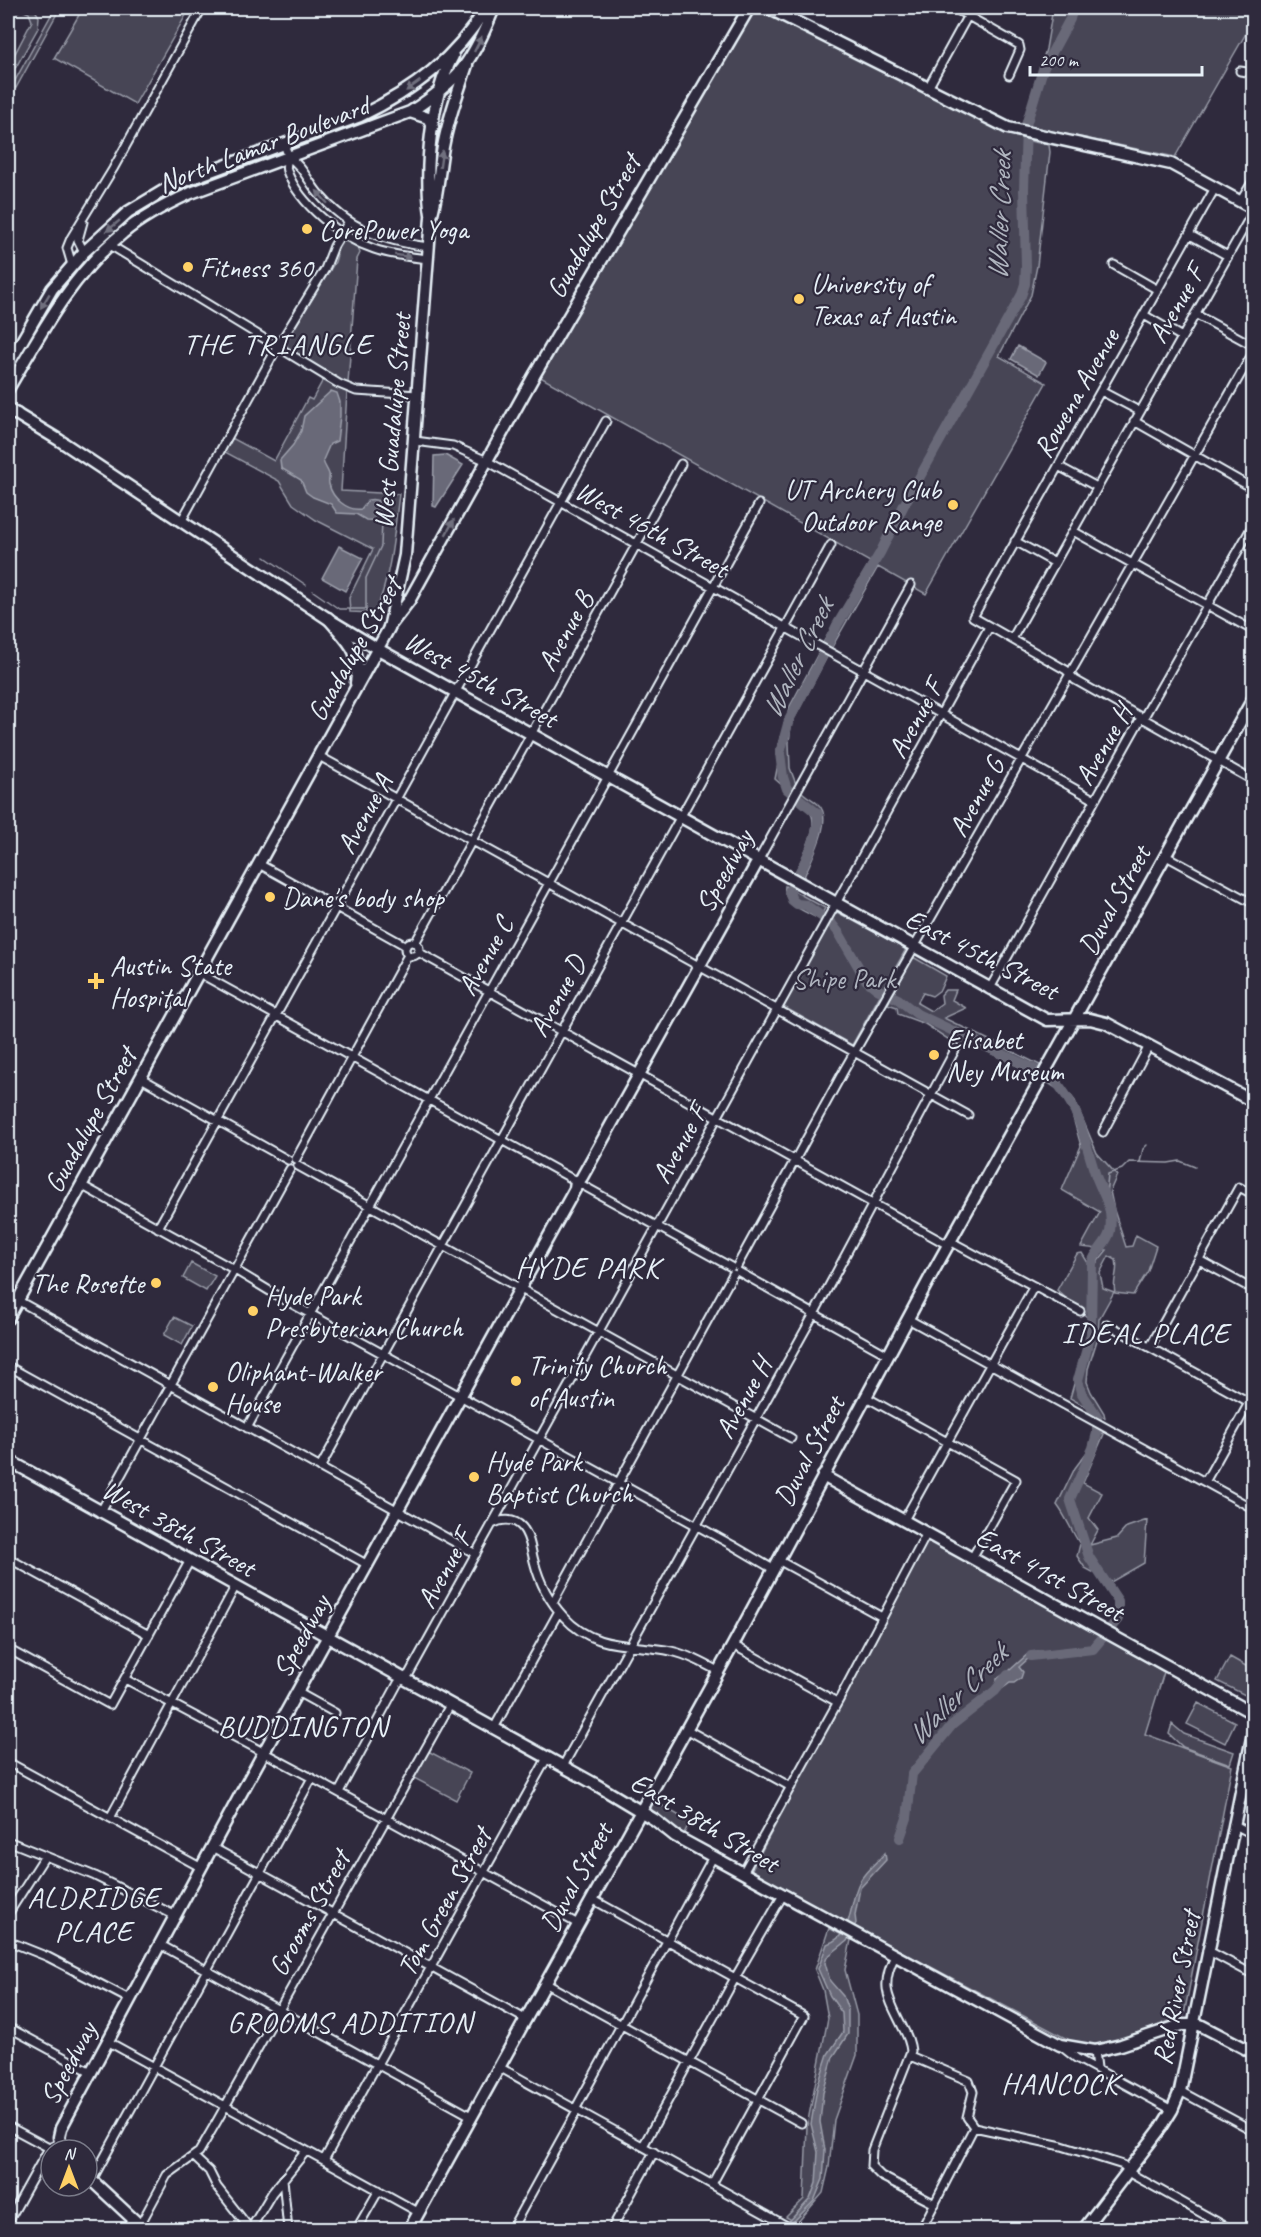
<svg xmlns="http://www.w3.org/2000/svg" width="1261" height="2237" font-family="Caveat,sans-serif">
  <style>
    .green { fill: #464455; stroke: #979aa6; stroke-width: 1.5 }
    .water { fill: #696978; stroke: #9c9fab; stroke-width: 1.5 }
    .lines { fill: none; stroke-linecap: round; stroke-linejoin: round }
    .stream { stroke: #9c9fab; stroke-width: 1.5 }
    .river { stroke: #696978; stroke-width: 10 }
    .street-casing { stroke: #e8f1f8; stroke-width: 11 }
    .secondary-casing { stroke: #e8f1f8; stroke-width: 15 }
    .primary-casing { stroke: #e8f1f8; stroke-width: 15 }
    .street { stroke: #2f2a3d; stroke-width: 7 }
    .secondary { stroke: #2f2a3d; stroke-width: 10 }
    .primary { stroke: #2f2a3d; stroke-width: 10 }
    .oneway { fill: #70707e }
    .poi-dot { fill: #ffd166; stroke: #2f2a3d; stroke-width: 2 }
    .labels { text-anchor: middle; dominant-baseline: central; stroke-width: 4.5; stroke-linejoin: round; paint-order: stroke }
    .street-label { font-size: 28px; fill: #e8f1f8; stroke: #2f2a3d }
    .poi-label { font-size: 28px; fill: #e8f1f8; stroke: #2f2a3d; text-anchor: start }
    .park-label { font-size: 28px; fill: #afb4bf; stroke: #2f2a3d }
    .water-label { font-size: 30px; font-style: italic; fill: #afb4be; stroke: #2f2a3d }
    .neighbourhood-label { font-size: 30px; letter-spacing: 1.5px; fill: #e8f1f8; stroke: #2f2a3d }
  </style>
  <rect width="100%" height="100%" fill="#2f2a3d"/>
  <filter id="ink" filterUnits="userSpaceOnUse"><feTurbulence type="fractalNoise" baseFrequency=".0167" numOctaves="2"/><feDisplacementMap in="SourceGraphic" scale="12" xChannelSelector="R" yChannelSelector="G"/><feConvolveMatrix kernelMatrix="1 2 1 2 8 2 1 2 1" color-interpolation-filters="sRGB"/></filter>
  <g filter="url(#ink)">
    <path class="green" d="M8,8H34L39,17L38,28L16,67L8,75V67L32,21L29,13L22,10L15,12L8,22Z
      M55,8H60L16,88L12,86Z
      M83,8H190L135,104L54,58Z
      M749,8H768L1033,134L1029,141L1049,145L1050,152L1037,266L1031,295L999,356L1046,383L926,594L878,567L832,647L823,643L870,562L535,374Z
      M1053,8H1253V21L1175,157L1023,125L1046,49Z
      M344,236L356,242L360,253L357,259L348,383L340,381L288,349L285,340L288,339L335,262L337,255L335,249Z
      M323,380L347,392L341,491L399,494C394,534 391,576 375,613L350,612L349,598L373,549L316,520L293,504L279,481L225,452L232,438L274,461L308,398L312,400Z
      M820,650L828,655L791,725L789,743L790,768L796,784L791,793L775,779L789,708Z
      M800,790C806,797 813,799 819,805C834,820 810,861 804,877L795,873C801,860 817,831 812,816C810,810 801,804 795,799Z
      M785,886L825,908L819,919C805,911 782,905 785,886Z
      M835,911L906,949L852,1045L782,1006Z
      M913,957L946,976L940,990L932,996L923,993L917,1003L931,1011L942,1003L941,995L945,990H956L952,1000L966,1008L944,1018L1040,1065L1034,1074L967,1042L963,1049L925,1024L898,1014L897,1007L888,1004Z
      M1053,1072L1075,1101L1097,1153L1117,1175L1110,1191L1114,1210L1126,1247L1132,1246L1136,1235L1156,1246L1148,1271L1133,1295L1115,1293C1112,1281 1119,1271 1116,1260L1109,1256L1100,1273L1103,1288L1114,1292L1099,1319L1098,1337L1088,1369L1087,1382L1091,1392L1104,1413L1105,1418L1070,1398L1087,1339L1088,1318L1057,1290L1077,1254L1082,1253L1088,1263L1094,1266L1107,1250L1081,1247L1100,1212L1062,1190L1081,1146L1067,1096L1047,1082Z
      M191,1263L215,1276L206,1291L183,1278Z
      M174,1317L192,1326L182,1345L164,1335Z
      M1094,1429L1104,1434L1083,1483L1102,1493L1089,1518L1098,1530L1090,1545L1117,1538L1127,1527L1147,1520L1144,1563L1111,1582L1085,1568L1077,1556L1080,1544C1071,1531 1067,1518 1057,1505L1075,1468L1090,1448Z
      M928,1538L1164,1672L1145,1734L1232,1766L1184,2015L1095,2051H1090L753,1873L752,1869Z
      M1230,1657L1253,1670V1693L1251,1698L1217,1681Z
      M1198,1703L1235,1722L1225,1743L1187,1724Z
      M1172,1724L1184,1734L1234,1752L1230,1764L1183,1747L1169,1734Z
      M428,1751L470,1773L456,1800L414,1778Z
      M654,1801L690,1822L683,1835L652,1811L651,1807Z
      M829,1928L851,1940L845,1970L857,2015V2055L834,2120L829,2167L823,2193L797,2223L786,2217L804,2199L807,2126L828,2018L823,1990L815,1970Z"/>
    <path class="water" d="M1018,346L1046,362L1039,375L1011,359Z
      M331,391L337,393L340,402V416L337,441L330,444L323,460C324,466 327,468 329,474C330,478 328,479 329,484C332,498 347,511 361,509L368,500C382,497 388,510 386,521L366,520L356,514L337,513L331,504L313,497L306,492L301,480L281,468L280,460L293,445L301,431L304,416Z
      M445,455L463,465L436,507L433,506L434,456Z
      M339,546L363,558L345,591L322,578Z
      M1038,1651H1042L1041,1656L1028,1659L1019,1667L1023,1672L1021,1678L1014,1683H1010L1003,1688L997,1683V1679L1010,1670L1029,1653Z
      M885,1853L886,1860L860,1888L855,1915L856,1923L847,1941L827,1957L825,1963L830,1981L843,1996L848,2010V2034L833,2057L823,2093L820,2122L825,2150L823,2179L814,2201L786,2229L781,2230L810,2199L816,2183L818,2152L811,2124L817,2088L828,2054L843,2032L842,2013L830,1996L818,1969L827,1944C855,1935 848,1902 860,1881C866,1870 877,1862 885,1853Z"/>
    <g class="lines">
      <path class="stream" d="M265,557L306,585
        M313,591L339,609H366
        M366,612V578L381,546L382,520
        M1140,1162L1143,1149L1147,1145
        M1106,1196L1108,1174L1122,1169L1129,1162L1168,1163L1180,1161L1195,1167"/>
      <path class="river" d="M1031,1656L1093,1649L1118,1619V1601L1089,1557L1070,1499L1093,1448L1097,1433V1416L1081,1392L1078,1380L1091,1334L1092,1263C1095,1251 1108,1243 1110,1231C1114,1204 1101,1194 1094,1170C1081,1130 1081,1111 1053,1078L917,1014L898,999L877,989L866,980L839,933L832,924L806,905L797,904L792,900L789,892C801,868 819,842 818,814L787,789L783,777L780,753L789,720L817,667L837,625L880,553L904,505L1021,296L1025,284L1026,266L1024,190L1026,125L1043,69L1070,19L1073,8
        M900,1838L907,1818L912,1774L952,1725L995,1691L1008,1675"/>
      <g class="street-casing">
        <path id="street" d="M954,8L1019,45L1020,50L1009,75
          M1240,71L1254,73
          M928,88L972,8
          M284,144C285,148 288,153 288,157C288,162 285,165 287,171C299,204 341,238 374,249C391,255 410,257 428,259
          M288,157C302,165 308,181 318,193C348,229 383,241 429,247
          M1215,188L973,617L1066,670L1075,680L1254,781
          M1240,202L1254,179
          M83,222L78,240L84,252
          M1190,235L1228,256
          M110,245L339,384L356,391L418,395
          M72,265L67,248L71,238L113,169L202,8
          M1114,265L1158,290
          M1195,314L1254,346
          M1144,315L1182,337
          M1101,391L1139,411
          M1134,421L1254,489
          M415,441L453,446L487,461L1095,800
          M1058,466L1097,487
          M182,520L278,346L325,269L334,246L349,221
          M1073,531L1254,631
          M1015,541L1055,563
          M1012,639L1254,210
          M319,756L968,1115
          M1166,856L1254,904
          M758,861L911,585
          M259,864L406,946
          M405 949a7 7 0 1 1 14 0a7 7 0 1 1-14 0Z
          M415,943L681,464
          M418,952L948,1245
          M199,973L576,1181
          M989,990L1141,718L1145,715L1254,523
          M141,1078L288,1160
          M1103,1132L1149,1046
          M296,1159L408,955
          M298,1166L791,1438
          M81,1185L235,1270L283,1299L732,1545L773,1569
          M582,1185L731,1267
          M158,1228L606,421
          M950,1241L1080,1311
          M1199,1260L1254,1290
          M737,1266L843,1072L1254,351
          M739,1272L888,1355
          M17,1300L476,1554
          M908,1319L1254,1509
          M1107,1324L1249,1402
          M1150,1347L1239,1187L1254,1195
          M8,1366L368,1565
          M866,1397L1016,1480L972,1558
          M247,1428L759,504
          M320,1468L831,545
          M1205,1482L1254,1394
          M100,1513L290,1169
          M904,1520L1034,1286
          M492,1524C502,1519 514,1518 522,1527C530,1536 531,1550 534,1561C539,1581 550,1602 564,1617C595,1651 632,1643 671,1651C688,1655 703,1663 718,1671
          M8,1558L149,1635
          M778,1560L882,1617
          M553,1602L733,1274
          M733,1645L837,1702
          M8,1649L110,1705L189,1562
          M125,1679L312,1778L578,1924
          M297,1692L335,1713
          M494,1728L559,1611
          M686,1729L791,1787
          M8,1762L200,1867
          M563,1766L814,1314L956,1048
          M339,1792L398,1683L409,1674L989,627
          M110,1818L235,1587
          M1233,1824L1254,1835
          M8,1841L95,1876L174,1915
          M212,1847L525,2019
          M743,1873L840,1698L927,1533
          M592,1899L804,2016L712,2184
          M8,1914L45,1856
          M8,1941L48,1957L129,1999
          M159,1944L471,2116
          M1207,1950L1254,1975
          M895,1956C879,1987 889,1999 903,2028C907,2035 910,2042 911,2051L872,2150L871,2166L881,2176L935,2204
          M545,1983L801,2123
          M8,2027L91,2072
          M107,2041L418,2212
          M1062,2047L1076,2058L1172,2110
          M1095,2051L1097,2068
          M910,2056L969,2081L973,2092L967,2117L974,2127L1062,2146L1123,2165L1133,2175L1232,2230
          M499,2067L794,2230
          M1180,2091L1254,2131
          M8,2126L49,2148
          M643,2146L735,1978L783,1895
          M194,2157L209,2171L217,2187L250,2229
          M324,2160L547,1758
          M283,2179L288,2230
          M92,2180L312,1778
          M8,2222L49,2148L60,2143
          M140,2225L167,2175L199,2152L217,2121L450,1705
          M250,2230L272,2193L306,2151
          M356,2230L379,2190
          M511,2230L575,2114L577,2106L713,1857
          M611,2230L654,2152
          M921,2230L974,2127"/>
      </g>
      <g class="secondary-casing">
        <path id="secondary" d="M768,8L1008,128L1171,164L1254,209
          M8,409L59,440L333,622L378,649L1047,1020L1090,1019L1106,1023L1254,1102
          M389,627L409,601L535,374L749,8
          M8,1460L595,1784L655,1820L675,1836L1060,2045L1095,2051L1121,2045L1181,2025H1200L1254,2053
          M823,1476L1254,1714
          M62,2150L59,2137L61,2128L238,1799L575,1189L576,1181L580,1180L582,1177L758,861
          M87,2176L145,2230
          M409,2230L733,1645L933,1272L1254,697
          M1083,2230L1161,2128L1172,2110L1180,2091L1254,1728"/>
      </g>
      <g class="primary-casing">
        <path id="primary" d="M410,112L428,118L433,127
          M431,214C424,170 431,95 453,56
          M8,365L52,289L84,252L128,212L173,185L360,116C414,90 455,59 486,8
          M8,389C41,333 72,274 123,233C143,216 167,204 191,193L410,112C461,79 471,63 494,8
          M8,414H17
          M328,618C348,642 362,650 356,683
          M8,1318L389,628L405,555L431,217C438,194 439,170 443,147C448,119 458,92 467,65"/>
      </g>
      <use href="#street" class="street"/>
      <use href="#secondary" class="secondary"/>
      <use href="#primary" class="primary"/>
    </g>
    <defs><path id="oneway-solid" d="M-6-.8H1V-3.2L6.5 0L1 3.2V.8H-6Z" transform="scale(1.5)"/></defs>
    <g class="oneway">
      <use href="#oneway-solid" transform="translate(478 44) rotate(-64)"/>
      <use href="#oneway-solid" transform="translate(413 86) rotate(144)"/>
      <use href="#oneway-solid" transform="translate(441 159) rotate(-82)"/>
      <use href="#oneway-solid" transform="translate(322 197) rotate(-131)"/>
      <use href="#oneway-solid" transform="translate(113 226) rotate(140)"/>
      <use href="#oneway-solid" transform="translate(403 256) rotate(9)"/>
      <use href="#oneway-solid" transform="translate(45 301) rotate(121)"/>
      <use href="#oneway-solid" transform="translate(450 527) rotate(-61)"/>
    </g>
  </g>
  <g class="poi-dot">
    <circle cx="307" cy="229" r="6"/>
    <circle cx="188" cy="267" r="6"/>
    <circle cx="799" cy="299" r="6"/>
    <circle cx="953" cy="505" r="6"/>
    <circle cx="270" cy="897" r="6"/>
    <path d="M93 972h6v6h6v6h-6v6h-6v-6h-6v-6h6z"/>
    <circle cx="934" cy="1055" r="6"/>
    <circle cx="156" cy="1283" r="6"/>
    <circle cx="253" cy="1311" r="6"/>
    <circle cx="516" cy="1381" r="6"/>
    <circle cx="213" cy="1387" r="6"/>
    <circle cx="474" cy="1477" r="6"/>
  </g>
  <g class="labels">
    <g class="street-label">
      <text transform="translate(263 144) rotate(-21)">North Lamar Boulevard</text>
      <text transform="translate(593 226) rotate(-60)">Guadalupe Street</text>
      <text transform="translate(1176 304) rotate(-60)">Avenue F</text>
      <text transform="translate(1076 393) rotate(-60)">Rowena Avenue</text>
      <text transform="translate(392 421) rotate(-85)">West Guadalupe Street</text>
      <text transform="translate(652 529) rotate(29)">West 46th Street</text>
      <text transform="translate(565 631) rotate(-61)">Avenue B</text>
      <text transform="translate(354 649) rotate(-60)">Guadalupe Street</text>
      <text transform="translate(481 679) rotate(29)">West 45th Street</text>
      <text transform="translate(915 719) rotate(-61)">Avenue F</text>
      <text transform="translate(1103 745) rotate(-60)">Avenue H</text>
      <text transform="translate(976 797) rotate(-61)">Avenue G</text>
      <text transform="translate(364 814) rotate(-61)">Avenue A</text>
      <text transform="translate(724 871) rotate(-61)">Speedway</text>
      <text transform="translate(1114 900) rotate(-61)">Duval Street</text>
      <text transform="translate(982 954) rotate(27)">East 45th Street</text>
      <text transform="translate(485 956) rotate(-61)">Avenue C</text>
      <text transform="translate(557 996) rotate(-61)">Avenue D</text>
      <text transform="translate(90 1120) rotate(-61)">Guadalupe Street</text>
      <text transform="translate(679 1144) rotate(-61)">Avenue F</text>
      <text transform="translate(743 1398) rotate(-61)">Avenue H</text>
      <text transform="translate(809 1451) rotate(-62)">Duval Street</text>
      <text transform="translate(179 1528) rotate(29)">West 38th Street</text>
      <text transform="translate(444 1569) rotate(-61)">Avenue F</text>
      <text transform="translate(1050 1574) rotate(29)">East 41st Street</text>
      <text transform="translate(301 1636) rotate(-61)">Speedway</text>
      <text transform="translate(705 1822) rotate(31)">East 38th Street</text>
      <text transform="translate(576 1877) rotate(-61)">Duval Street</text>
      <text transform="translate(444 1902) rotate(-61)">Tom Green Street</text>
      <text transform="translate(309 1913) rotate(-61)">Grooms Street</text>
      <text transform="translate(1176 1988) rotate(-79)">Red River Street</text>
      <text transform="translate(68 2063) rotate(-62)">Speedway</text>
    </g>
    <g class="poi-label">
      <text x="319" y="229">CorePower Yoga</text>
      <text x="200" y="267">Fitness 360</text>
      <text x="811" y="283">University of<tspan x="811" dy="32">Texas at Austin</tspan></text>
      <text x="941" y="489" text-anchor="end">UT Archery Club<tspan x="941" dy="32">Outdoor Range</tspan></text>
      <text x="282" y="897">Dane's body shop</text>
      <text x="110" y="965">Austin State<tspan x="110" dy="32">Hospital</tspan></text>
      <text x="946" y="1039">Elisabet<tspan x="946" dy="32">Ney Museum</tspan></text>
      <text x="144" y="1283" text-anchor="end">The Rosette</text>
      <text x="265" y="1295">Hyde Park<tspan x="265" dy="32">Presbyterian Church</tspan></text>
      <text x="528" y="1365">Trinity Church<tspan x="528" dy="32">of Austin</tspan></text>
      <text x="225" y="1371">Oliphant-Walker<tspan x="225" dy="32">House</tspan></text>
      <text x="486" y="1461">Hyde Park<tspan x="486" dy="32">Baptist Church</tspan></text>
    </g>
    <g class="park-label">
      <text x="844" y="978">Shipe Park</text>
    </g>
    <g class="water-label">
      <text transform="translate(999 216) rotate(-88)">Waller Creek</text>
      <text transform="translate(797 658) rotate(-64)">Waller Creek</text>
      <text transform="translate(957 1694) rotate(-45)">Waller Creek</text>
    </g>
    <g class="neighbourhood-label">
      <text x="278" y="344">THE TRIANGLE</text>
      <text x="588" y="1267">HYDE PARK</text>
      <text x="1146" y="1333">IDEAL PLACE</text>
      <text x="303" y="1726">BUDDINGTON</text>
      <text x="94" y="1897">ALDRIDGE<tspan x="94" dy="34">PLACE</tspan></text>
      <text x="350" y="2022">GROOMS ADDITION</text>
      <text x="1060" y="2083">HANCOCK</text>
    </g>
  </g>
  <rect width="1261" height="2237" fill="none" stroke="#2f2a3d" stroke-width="30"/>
  <rect x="15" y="15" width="1231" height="2207" fill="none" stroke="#e8f1f8" stroke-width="2" filter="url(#ink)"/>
  <g transform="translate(69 2168)"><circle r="28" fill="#2f2a3d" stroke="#797a88" stroke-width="1.5"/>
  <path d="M0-4.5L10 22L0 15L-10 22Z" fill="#ffd166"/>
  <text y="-9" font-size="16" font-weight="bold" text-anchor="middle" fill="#e8f1f8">N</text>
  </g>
  <path d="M1030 66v9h172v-9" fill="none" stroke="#e8f1f8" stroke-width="3"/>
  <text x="1039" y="66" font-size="18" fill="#e8f1f8" stroke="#2f2a3d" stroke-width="4.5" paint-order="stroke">200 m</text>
</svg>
